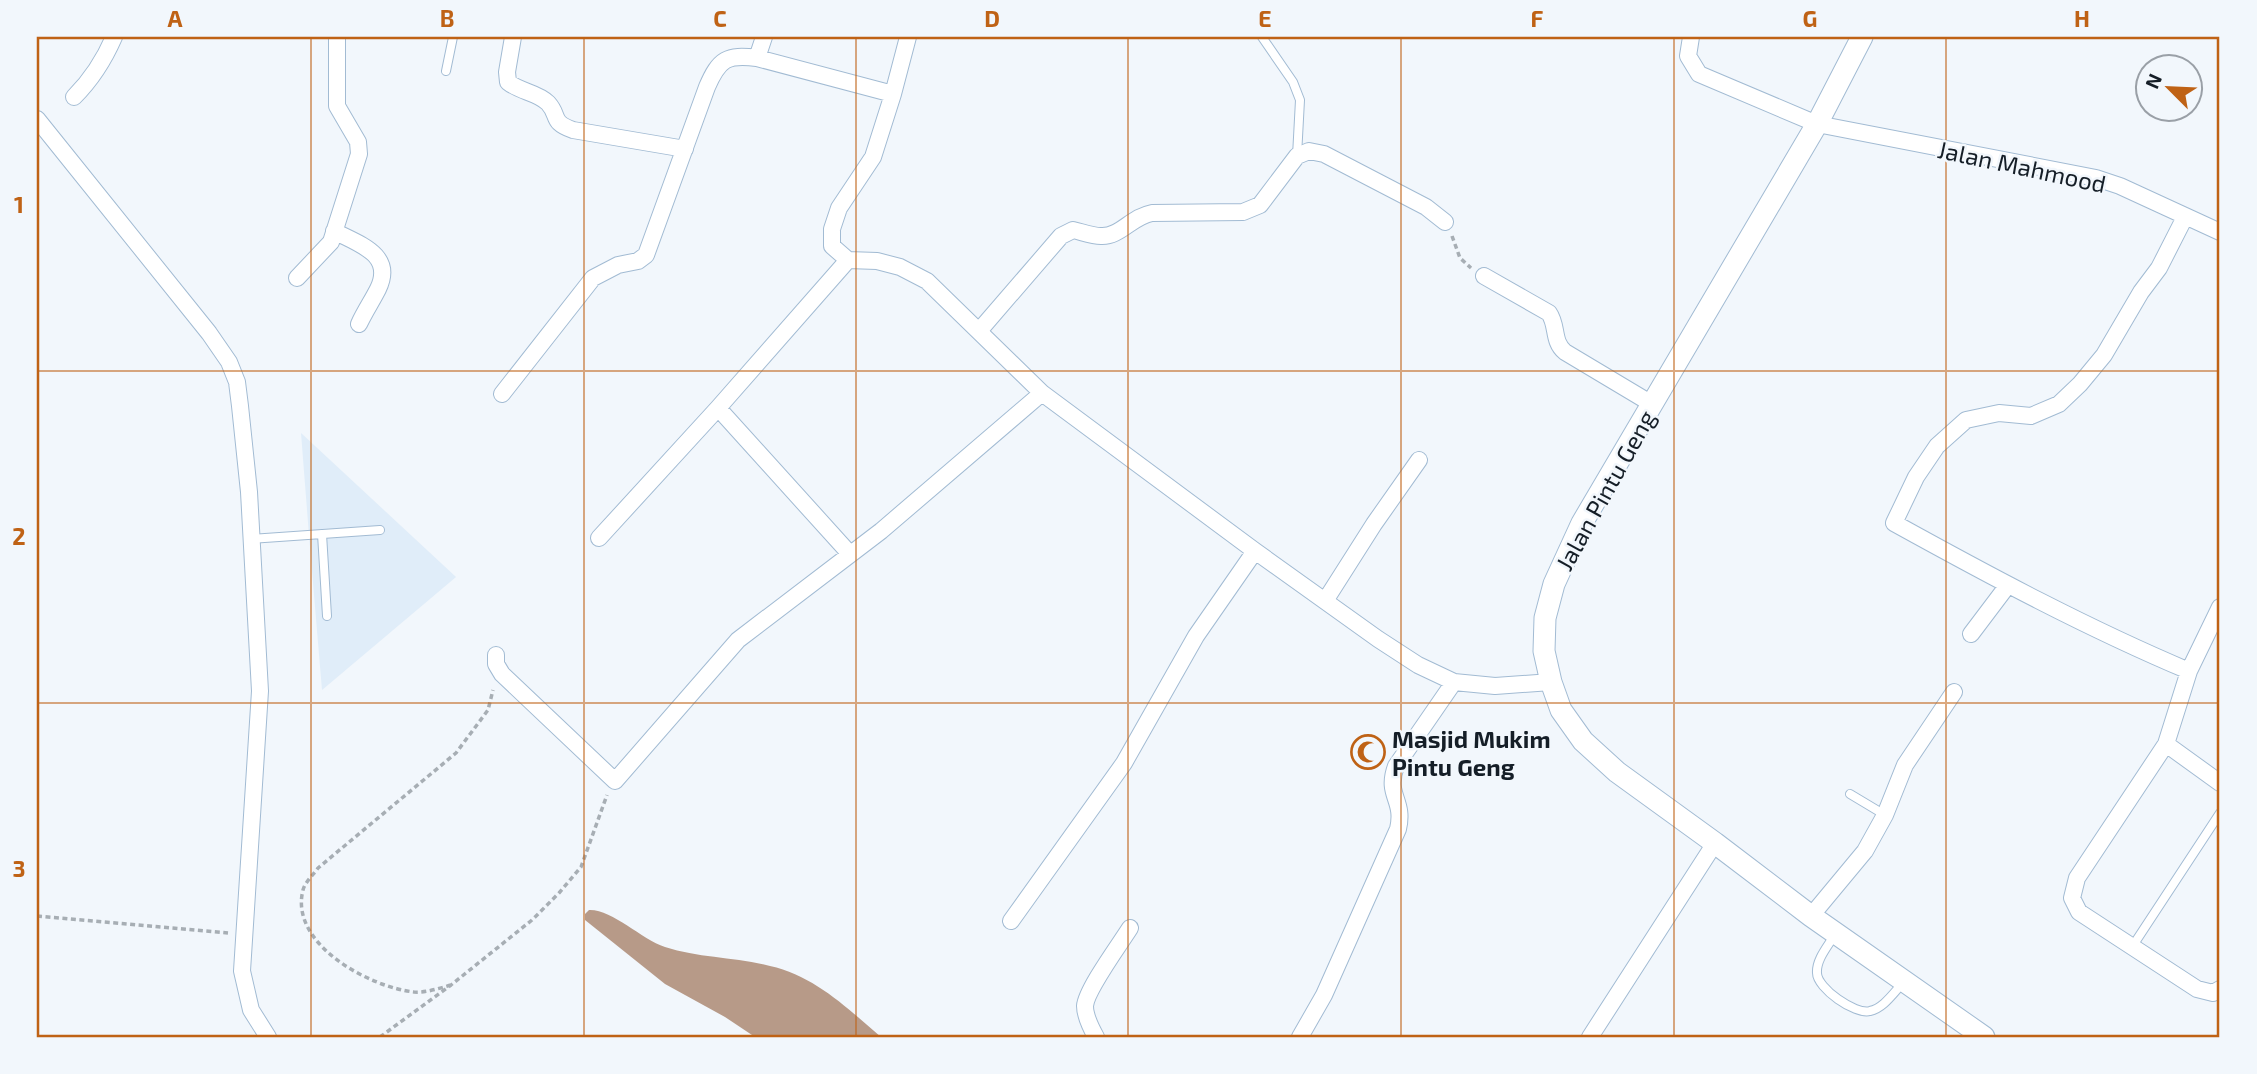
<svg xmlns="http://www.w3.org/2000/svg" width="2257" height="1074" font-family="'Exo 2',sans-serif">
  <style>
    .built { fill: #e0edf9 }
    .water { fill: #b79a88 }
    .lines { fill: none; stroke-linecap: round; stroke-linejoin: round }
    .lane-casing { stroke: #a2bbd3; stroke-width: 10 }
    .street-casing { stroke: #a2bbd3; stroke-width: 18 }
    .secondary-casing { stroke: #a2bbd3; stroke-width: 23 }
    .path { stroke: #a7aeb4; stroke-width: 3.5; stroke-dasharray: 5 3.5; stroke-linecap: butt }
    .lane { stroke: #fff; stroke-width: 8 }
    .street { stroke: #fff; stroke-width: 16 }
    .secondary { stroke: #fff; stroke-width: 21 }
    .grid { fill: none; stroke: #bf6215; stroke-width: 2; stroke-opacity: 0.55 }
    .labels { text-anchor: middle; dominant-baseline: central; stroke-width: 5; stroke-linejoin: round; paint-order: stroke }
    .street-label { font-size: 24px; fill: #151e27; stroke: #f2f7fc }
    .poi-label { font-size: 24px; font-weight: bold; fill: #151e27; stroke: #f2f7fc; text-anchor: start }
    .neatline { fill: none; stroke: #bf6215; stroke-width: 2.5 }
    .grid-label { font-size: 23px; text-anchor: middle; font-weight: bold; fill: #bf6215 }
  </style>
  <rect width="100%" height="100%" fill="#f2f7fc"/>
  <path class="built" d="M301,433L456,577L322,690L309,535Z"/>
  <path class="water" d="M589,910C612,909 641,939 665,947C699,958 735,957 770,966C815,976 847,1008 881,1037H755L725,1017L665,984L585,920V914Z"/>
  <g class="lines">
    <g class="lane-casing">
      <path id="lane" d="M1262,37L1293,82L1300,100L1297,156
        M446,71L453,37
        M322,534L327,616
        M251,539L380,530
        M1850,794L1885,815
        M1835,934C1829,945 1816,959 1817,973C1817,988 1855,1015 1870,1011C1884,1008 1894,992 1903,983
        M2132,947L2220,813"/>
    </g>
    <g class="street-casing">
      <path id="street" d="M513,37L507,72L508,82C520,92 537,92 548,103C560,116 550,122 573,130L685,149
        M908,37L893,94L873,157L839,208L832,229V246L848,260L877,261L900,267L927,281L1042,393L1255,551L1378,639L1418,665L1454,682L1495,686L1551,682
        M1691,37L1688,56L1699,74L1817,124L2096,178L2120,186L2220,232
        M757,58L764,37
        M74,97C92,79 104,60 114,37
        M37,119L209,333L229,362L237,382L240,406L249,492L260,691L242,971L251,1010L268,1037
        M2185,217L2159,268L2141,292L2104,355L2080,384L2059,404L2031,416L1999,413L1966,420L1937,446L1916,477L1894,523C1990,576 2087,628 2189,671
        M334,231C358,244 395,254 378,289C372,301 365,311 359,324
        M1484,276L1549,313C1558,326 1552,341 1565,352L1652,404
        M297,278L331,242L359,154L358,142L337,106V37
        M979,331L1061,236L1073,230C1082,232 1092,236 1101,236C1120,237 1131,217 1152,213L1243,212L1260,205L1297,156L1309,151L1324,154L1426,207L1445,222
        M502,394L593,278L618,265L638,261L646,255L707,87C719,59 727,54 757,58L893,94
        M718,408L850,554
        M599,538L718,408L848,260
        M1325,601L1374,524L1419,460
        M2220,607L2189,671L2166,744L2077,878L2072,898L2079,912L2197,989L2213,993L2220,989
        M1971,634L2008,585
        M496,655V664L502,674L615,781L738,640L881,531L1042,393
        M2166,744L2220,783
        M1811,916L1865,851L1885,815L1905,765L1954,692
        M1011,921L1124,763L1196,636L1255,551
        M1096,1037C1091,1028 1085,1016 1085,1006C1086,990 1120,944 1130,928
        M1300,1037L1324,995L1398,829C1405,799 1385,796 1396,766L1454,682
        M1590,1037L1715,843"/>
    </g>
    <g class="secondary-casing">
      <path id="secondary" d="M1862,37L1817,124L1582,523L1554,584L1545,618L1544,651L1551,682L1561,710L1583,741L1617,772L1715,843L1811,916L1984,1037"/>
    </g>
    <path class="path" d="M1452,236L1460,258L1471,268
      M37,916L228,933
      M451,985C440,988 426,993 414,992C369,987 289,944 303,890C305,882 314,874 318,868L456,753L488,710L493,690
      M380,1037L451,985L532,920L559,893L581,867L607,795"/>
    <use href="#lane" class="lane"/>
    <use href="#street" class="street"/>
    <use href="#secondary" class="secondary"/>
  </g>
  <path class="grid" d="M311,37V1037M584,37V1037M856,37V1037M1128,37V1037M1401,37V1037M1674,37V1037M1946,37V1037M37,371H2220M37,703H2220"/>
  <defs>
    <g id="mosque-ring" transform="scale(1.75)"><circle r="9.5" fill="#f2f7fc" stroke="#bf6215" stroke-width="1.5"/><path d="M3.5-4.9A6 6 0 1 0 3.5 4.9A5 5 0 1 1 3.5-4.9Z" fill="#bf6215"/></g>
  </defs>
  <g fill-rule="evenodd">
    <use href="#mosque-ring" x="1368" y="752"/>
  </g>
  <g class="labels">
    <g class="street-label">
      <text transform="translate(2022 166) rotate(12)">Jalan Mahmood</text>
      <text transform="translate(1605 490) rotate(-61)">Jalan Pintu Geng</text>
    </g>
    <g class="poi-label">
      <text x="1392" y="738">Masjid Mukim<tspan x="1392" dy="28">Pintu Geng</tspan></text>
    </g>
  </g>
  <rect width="2257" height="1074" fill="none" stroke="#f2f7fc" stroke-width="77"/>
  <g transform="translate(2169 88) rotate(294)"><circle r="33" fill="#f2f7fc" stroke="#9aa0a7" stroke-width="2"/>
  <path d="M0-5L12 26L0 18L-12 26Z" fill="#bf6215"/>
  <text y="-10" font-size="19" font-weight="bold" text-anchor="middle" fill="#151e27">N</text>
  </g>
  <rect x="38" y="38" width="2180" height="998" class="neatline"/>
  <g class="grid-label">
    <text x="175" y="27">A</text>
    <text x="447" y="27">B</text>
    <text x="720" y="27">C</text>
    <text x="992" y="27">D</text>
    <text x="1265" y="27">E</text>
    <text x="1537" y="27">F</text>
    <text x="1810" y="27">G</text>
    <text x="2082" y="27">H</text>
    <text x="19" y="213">1</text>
    <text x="19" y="545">2</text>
    <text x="19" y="877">3</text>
  </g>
</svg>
